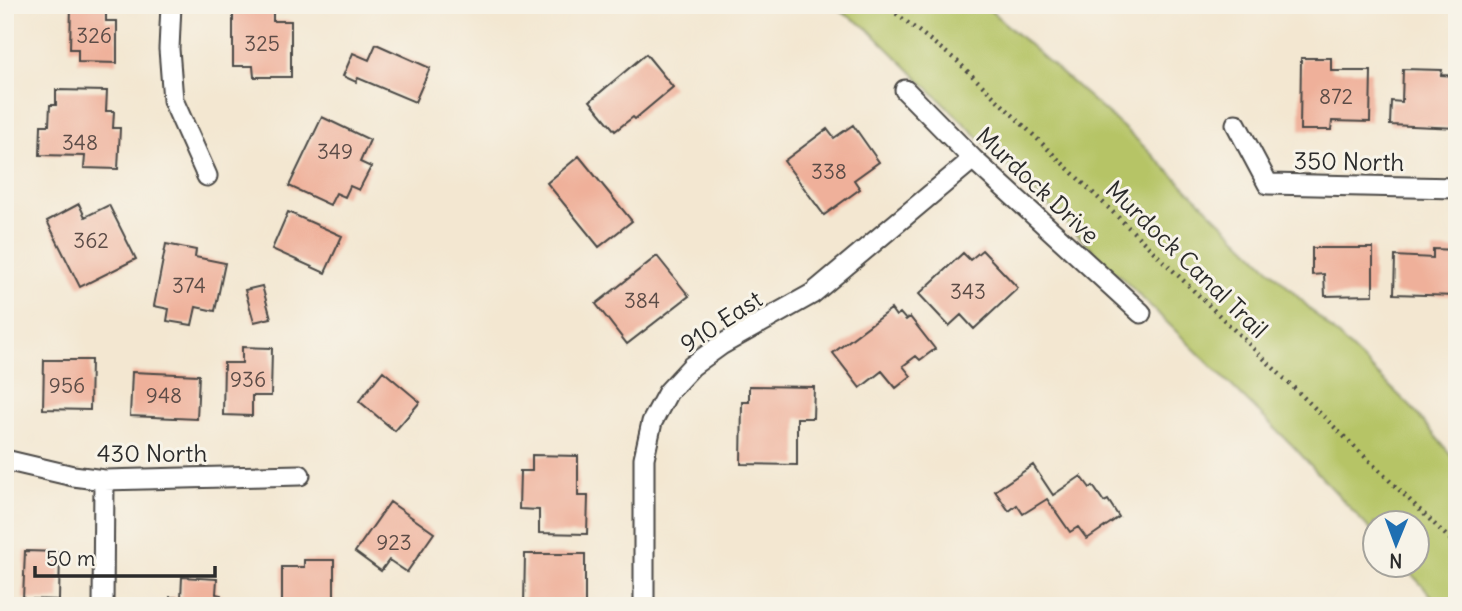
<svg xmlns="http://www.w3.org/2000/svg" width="1462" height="611" font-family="Delius,sans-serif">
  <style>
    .green { fill: #b6c466; stroke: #707848; stroke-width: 2 }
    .building { fill: #efb09a }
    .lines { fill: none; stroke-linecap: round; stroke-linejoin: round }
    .minor-casing { stroke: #494744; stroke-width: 23 }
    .path { stroke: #494744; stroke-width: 4.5; stroke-dasharray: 2 5; stroke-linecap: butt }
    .minor { stroke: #fff; stroke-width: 19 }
    .labels { text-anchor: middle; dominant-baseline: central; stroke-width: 6; stroke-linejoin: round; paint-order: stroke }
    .number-label { font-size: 21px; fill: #5c4c47 }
    .street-label { font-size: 24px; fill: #2b2b2b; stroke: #f7f3e8 }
  </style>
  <rect width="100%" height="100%" fill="#f7f3e8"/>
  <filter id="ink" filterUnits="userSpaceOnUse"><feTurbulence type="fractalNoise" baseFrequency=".0143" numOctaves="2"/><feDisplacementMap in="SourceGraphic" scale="14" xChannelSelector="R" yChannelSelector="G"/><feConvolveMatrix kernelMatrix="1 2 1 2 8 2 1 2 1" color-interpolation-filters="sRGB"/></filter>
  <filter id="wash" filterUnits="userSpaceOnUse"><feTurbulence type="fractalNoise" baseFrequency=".00686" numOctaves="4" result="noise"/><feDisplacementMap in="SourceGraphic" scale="28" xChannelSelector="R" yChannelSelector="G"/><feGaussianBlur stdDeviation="1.57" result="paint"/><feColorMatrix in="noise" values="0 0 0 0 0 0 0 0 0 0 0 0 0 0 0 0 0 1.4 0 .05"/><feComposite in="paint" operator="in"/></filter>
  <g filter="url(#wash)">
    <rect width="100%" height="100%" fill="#f3e7d1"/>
    <path class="green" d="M830,5H984L1134,137L1412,408L1457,462V606H1441L1404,566H1416V524H1374V534L1293,446L866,27Z"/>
    <g id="blocks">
      <path class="building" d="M71,5H106V21H117V63L78,62V49H70Z
        M233,5H273V21H291V77H254L253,66H233Z
        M376,44L430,68L415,102L358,78L356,82L343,76L353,53L369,60Z
        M646,54L673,87L635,119L633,117L615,131L590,101Z
        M1301,58H1331V71H1371L1370,122L1332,121L1331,130H1300Z
        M1403,69L1442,70L1441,75L1457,76V128L1390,125L1391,101L1402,102Z
        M56,90L107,91L106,111H114L113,128H120L118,169L84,168L85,156L40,155L41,125H49L50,105H56Z
        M322,117L370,140L360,162L371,167L359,190L350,186L345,197L336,193L330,205L289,186Z
        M853,125L879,162L854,180L860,189L824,215L784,161L827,129L834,138Z
        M579,156L632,221L599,247L547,183Z
        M79,204L85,217L109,205L136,259L80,287L47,221Z
        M288,212L342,236L325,273L272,249Z
        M166,244L196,250L195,257L225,263L215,311L196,307L192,325L167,321L169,309L154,306Z
        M1312,248H1373V295L1325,296L1324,274L1312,275Z
        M1433,249L1457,250V296L1394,294L1395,256L1433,258Z
        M982,250L1018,288L974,329L961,315L949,326L919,294L963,253L970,260Z
        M657,256L689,296L627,344L596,304Z
        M262,286L271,318L254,322L245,290Z
        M891,309L896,316L900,313L906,320L910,317L935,349L920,360L916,356L903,366L911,376L896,388L882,371L860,388L833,353Z
        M242,347L272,348L271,396H252V416L223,415L224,363H242Z
        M44,360H91L90,410L43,409Z
        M383,371L420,402L395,431L359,401Z
        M132,372L199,375L197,419L130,416Z
        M749,386L814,387L813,418H797V465L741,464L742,402H749Z
        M532,455L578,456V496H588L587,534L539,533V510L519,509L520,471H532Z
        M1033,465L1053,495L1081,476L1090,488L1093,486L1104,502L1108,500L1119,517L1087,539L1078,527L1070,532L1047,499L1023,514L1017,505L1009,511L995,491Z
        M390,502L434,533L407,572L389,560L381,571L355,552Z
        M25,551L60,552L59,600L23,599Z
        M525,554H585V606H524Z
        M304,560H334V606H282V567H304Z
        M182,577L217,579L216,594L221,595V606H170V597L181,598Z"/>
    </g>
  </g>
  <g filter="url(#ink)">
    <use href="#blocks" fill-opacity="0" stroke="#494744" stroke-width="2"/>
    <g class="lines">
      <g class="minor-casing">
        <path id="minor" d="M171,5L169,49L173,100L207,176
          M905,90L973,159L1141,313
          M1236,124L1268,184L1457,188
          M5,460L73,476L104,480L300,475
          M103,606L104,480
          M644,606V458L652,422L668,392L692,366L721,345L812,294L973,159"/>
      </g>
      <path class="path" d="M885,5L957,61L1457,546"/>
      <use href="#minor" class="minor"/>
    </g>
  </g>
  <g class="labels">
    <g class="number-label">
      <text x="94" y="35">326</text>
      <text x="262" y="43">325</text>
      <text x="1336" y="96">872</text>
      <text x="80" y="142">348</text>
      <text x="335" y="151">349</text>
      <text x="829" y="171">338</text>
      <text x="91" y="240">362</text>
      <text x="189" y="285">374</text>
      <text x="968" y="291">343</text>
      <text x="642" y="300">384</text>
      <text x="248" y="379">936</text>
      <text x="67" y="385">956</text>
      <text x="164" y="395">948</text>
      <text x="394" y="542">923</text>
    </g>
    <g class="street-label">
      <text transform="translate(1349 161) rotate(1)">350 North</text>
      <text transform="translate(1038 185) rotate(43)">Murdock Drive</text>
      <text transform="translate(1187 259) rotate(44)">Murdock Canal Trail</text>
      <text transform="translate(721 321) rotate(-33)">910 East</text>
      <text x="152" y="453">430 North</text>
    </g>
  </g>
  <rect width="1462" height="611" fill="none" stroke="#f7f3e8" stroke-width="28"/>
  <g transform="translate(1396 544) rotate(181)"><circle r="33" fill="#f7f3e8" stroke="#a5a39c" stroke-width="2"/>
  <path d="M0-5L12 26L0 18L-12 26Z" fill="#1f6fb2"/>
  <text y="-10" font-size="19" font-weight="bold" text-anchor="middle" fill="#2b2b2b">N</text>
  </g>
  <path d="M35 566v10h180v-10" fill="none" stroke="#2b2b2b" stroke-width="3.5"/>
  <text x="46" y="566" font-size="21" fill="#2b2b2b" stroke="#f7f3e8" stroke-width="5" paint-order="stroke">50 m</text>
</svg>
